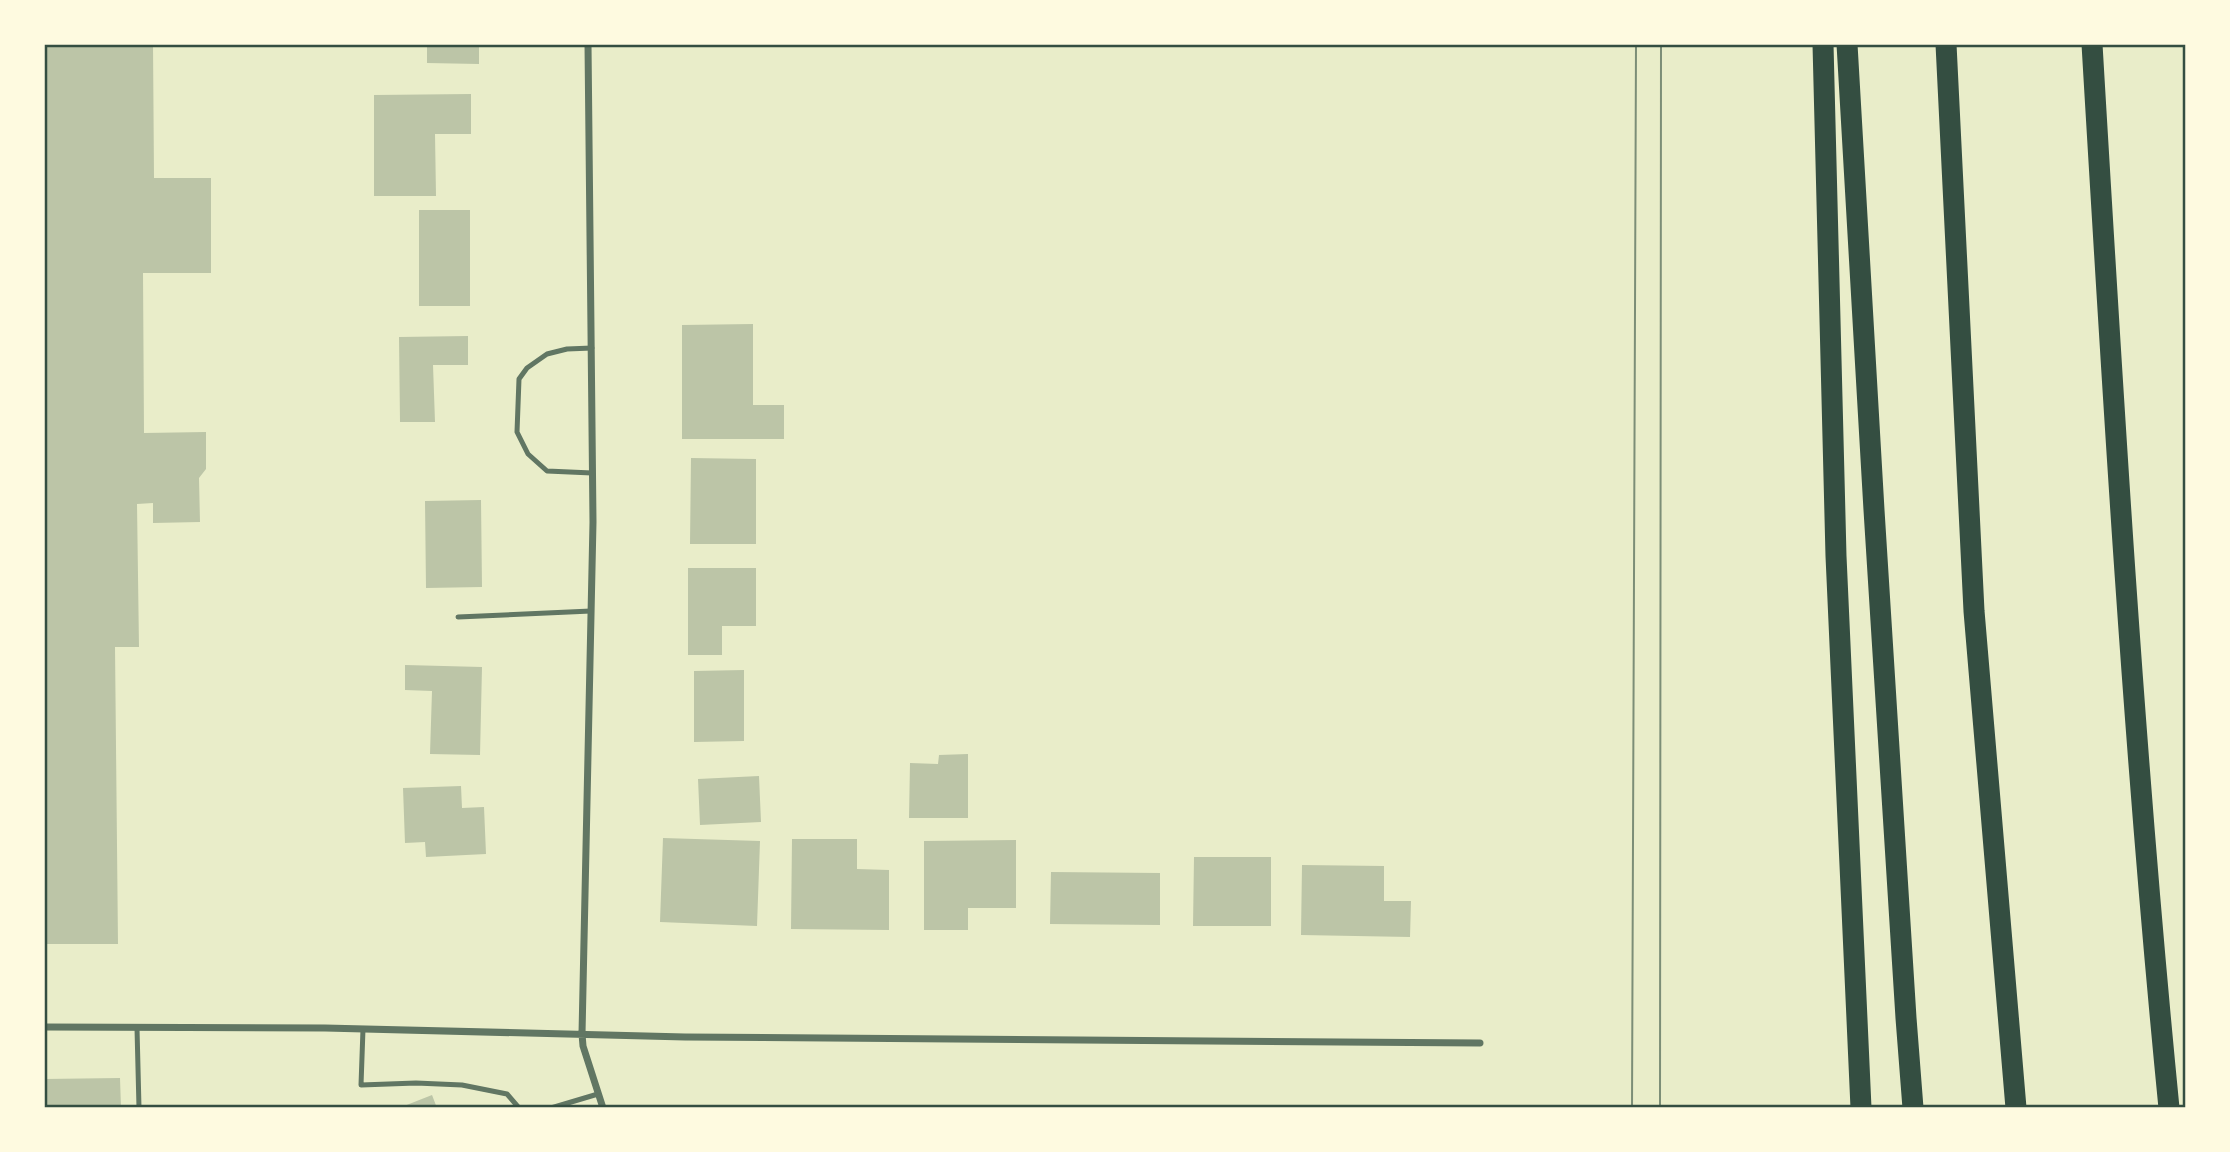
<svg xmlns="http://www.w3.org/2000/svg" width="2230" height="1152" font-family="'Fira Sans Condensed',sans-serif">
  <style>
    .building { fill: #bcc5a7 }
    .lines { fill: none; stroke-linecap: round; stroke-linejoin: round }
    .service { stroke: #617663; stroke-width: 5 }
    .minor { stroke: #617663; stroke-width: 7 }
    .motorway { stroke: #344e41; stroke-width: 21 }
    .tram { stroke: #7c8e77; stroke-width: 2 }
    .neatline { fill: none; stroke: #344e41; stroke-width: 2.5 }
  </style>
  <rect width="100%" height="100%" fill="#e9edc9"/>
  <path class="building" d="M44,44H153L154,178H211V273H143L144,433L206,432V469L199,478L200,522L153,523V503L137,504L139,647H115L118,944H44Z
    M427,44H479V64L427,63Z
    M471,94V134H435L436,196H374V95Z
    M419,210H470V306H419Z
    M753,324V405H784V439H682V325Z
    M468,336V365H433L435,422H400L399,337Z
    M691,458L756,459V544H690Z
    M481,500L482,587L426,588L425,501Z
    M688,568H756V626H722V655H688Z
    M405,665L482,667L480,755L430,754L432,691L405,690Z
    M744,670V741L694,742V671Z
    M968,754V818H909L910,763L938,764L939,755Z
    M759,776L761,822L700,825L698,779Z
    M461,786L462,808L484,807L486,854L426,857L425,842L405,843L403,788Z
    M663,838L760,841L757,926L660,922Z
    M792,839H857V869L889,870V930L791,929Z
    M1016,840V908H968V930H924V841Z
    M1194,857H1271V926H1193Z
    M1302,865L1384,866V901H1411L1410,937L1301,935Z
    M1051,872L1160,873V925L1050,924Z
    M120,1078L121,1108H44V1079Z
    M432,1095L437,1108H399Z"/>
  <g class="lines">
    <path class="service" d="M592,348L567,349L547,354L527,368L519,379L517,432L528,454L547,471L592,473
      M458,617L591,611
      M137,1028L139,1108
      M363,1029L361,1085L416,1083L462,1085L507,1094L519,1108
      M551,1108L598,1094"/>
    <path class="minor" d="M588,44L593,522L582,1034L583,1046L603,1108
      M44,1027L325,1028L685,1037L1480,1043"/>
    <path class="motorway" d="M1823,44L1836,556L1861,1108
      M1847,44L1874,510L1906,1018L1913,1108
      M1946,44L1974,611L2016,1108
      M2092,44C2113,399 2134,754 2169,1108"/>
    <path class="tram" d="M1632,1108L1636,44
      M1660,1108L1661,44"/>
  </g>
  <rect width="2230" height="1152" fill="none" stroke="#fefae0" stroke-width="91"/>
  <rect x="46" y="46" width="2138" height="1060" class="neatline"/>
</svg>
